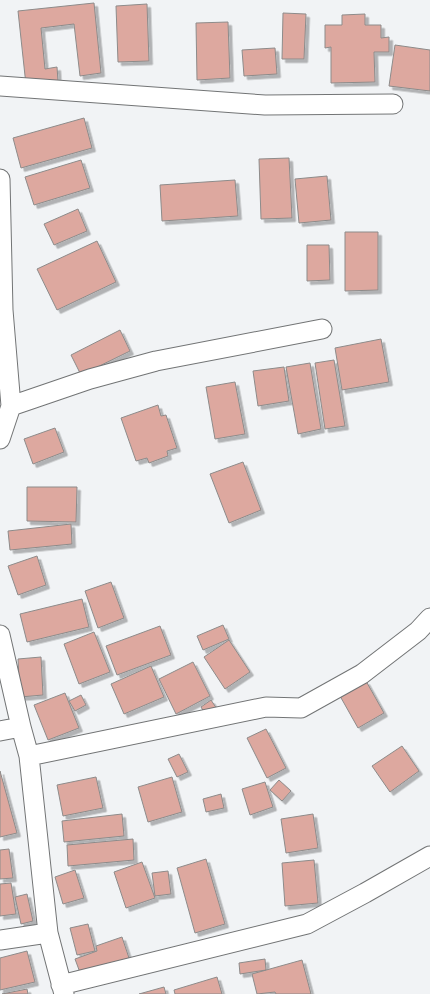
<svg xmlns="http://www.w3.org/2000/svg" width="430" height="994" font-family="'Source Sans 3',sans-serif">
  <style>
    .building { fill: #dda89f; stroke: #8d8b8a; filter: url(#shadow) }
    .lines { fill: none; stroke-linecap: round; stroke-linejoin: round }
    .minor-casing { stroke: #727475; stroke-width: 21 }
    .minor { stroke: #fff; stroke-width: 19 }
  </style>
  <defs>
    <filter id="shadow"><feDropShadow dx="3.5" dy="3.5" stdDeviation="0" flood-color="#0004"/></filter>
  </defs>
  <rect width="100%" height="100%" fill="#f1f3f5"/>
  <path class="building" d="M94,3L101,73L80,76L74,24L41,28L45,69L57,67L58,81L26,85L18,11Z
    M147,4L149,61L118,62L116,6Z
    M283,13L306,14L304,59H282Z
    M365,14V25H381V38L389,37V52H374L375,82L331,83V47L325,48V25H342V15Z
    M228,22L230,78L197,80L196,23Z
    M395,45L430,50V91L389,86Z
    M275,48L277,74L244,76L242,50Z
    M84,118L92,148L21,168L13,138Z
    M289,158L292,218L261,219L259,159Z
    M81,160L90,188L34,205L25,177Z
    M327,176L331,220L299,223L295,179Z
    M235,180L238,216L162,221L160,185Z
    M78,209L87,231L54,245L44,224Z
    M345,232H378V290L345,291Z
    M97,241L116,282L57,310L37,269Z
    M307,245H329L330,280L307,281Z
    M120,330L130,351L81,375L71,355Z
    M381,339L389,382L342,390L335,348Z
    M334,360L345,426L325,429L315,363Z
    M310,363L321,429L298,434L286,367Z
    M284,367L289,401L258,406L253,371Z
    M235,382L245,434L215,439L206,387Z
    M158,405L161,416L166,415L177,448L167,451L168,456L149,463L147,458L136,461L121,418Z
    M55,428L64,452L33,464L24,439Z
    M243,462L261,510L229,523L210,474Z
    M27,487H77L76,522L27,521Z
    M71,524L72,544L10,550L8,531Z
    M37,556L46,585L18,595L8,566Z
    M111,582L124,618L98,628L85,591Z
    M82,599L89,627L27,642L20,614Z
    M223,625L229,639L203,650L197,636Z
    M160,626L171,655L117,675L106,646Z
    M94,632L110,672L79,684L64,644Z
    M229,640L250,672L225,689L204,657Z
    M41,657L43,695L20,697L18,659Z
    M193,662L210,696L176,714L159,679Z
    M151,666L164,697L124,714L111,684Z
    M366,681L384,713L358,728L340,696Z
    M65,693L79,728L48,740L34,705Z
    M81,695L86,705L75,711L69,701Z
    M211,700L219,712L208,719L201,707Z
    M266,729L286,768L267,778L247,738Z
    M402,746L419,771L390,792L372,766Z
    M179,754L188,772L177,777L168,759Z
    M0,771L17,833L0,837Z
    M96,777L103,808L63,816L57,785Z
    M172,777L182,812L148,822L138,787Z
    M279,780L291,791L282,801L270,790Z
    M265,782L273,807L250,815L242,789Z
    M221,794L224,808L206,812L203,799Z
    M122,814L124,836L64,842L62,821Z
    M313,814L318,848L286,853L281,819Z
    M133,839L134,860L68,866L67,845Z
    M9,849L13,878L0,879V850Z
    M206,859L225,924L195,933L177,868Z
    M314,860L318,903L285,906L282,863Z
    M142,862L155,898L126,908L114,872Z
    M75,870L84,898L63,904L55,877Z
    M168,871L171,894L155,896L152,873Z
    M11,883L16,914L0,916V884Z
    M27,894L33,921L21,924L15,897Z
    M88,924L95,951L77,955L70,928Z
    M122,937L130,961L82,978L75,959L97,951L96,946Z
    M27,951L35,982L0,990V958Z
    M265,959L266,970L240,974L239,963Z
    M302,960L311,994H276L275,992L257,994L252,974Z
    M217,977L222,994H175L174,990Z
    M164,987L166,994H139Z
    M27,989L28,994H2Z"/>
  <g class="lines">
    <g class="minor-casing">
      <path id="minor" d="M0,86L265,105L393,104
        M0,179L3,310L11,406L0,439
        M11,406L90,379L156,361L322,329
        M0,635L21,727L29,756L48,933L64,994
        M0,731L21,727
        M29,756L266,707L301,708L362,674L418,631L430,618
        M0,940L48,933
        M61,985L307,924L365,893L430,856"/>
    </g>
    <use href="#minor" class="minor"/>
  </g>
</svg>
